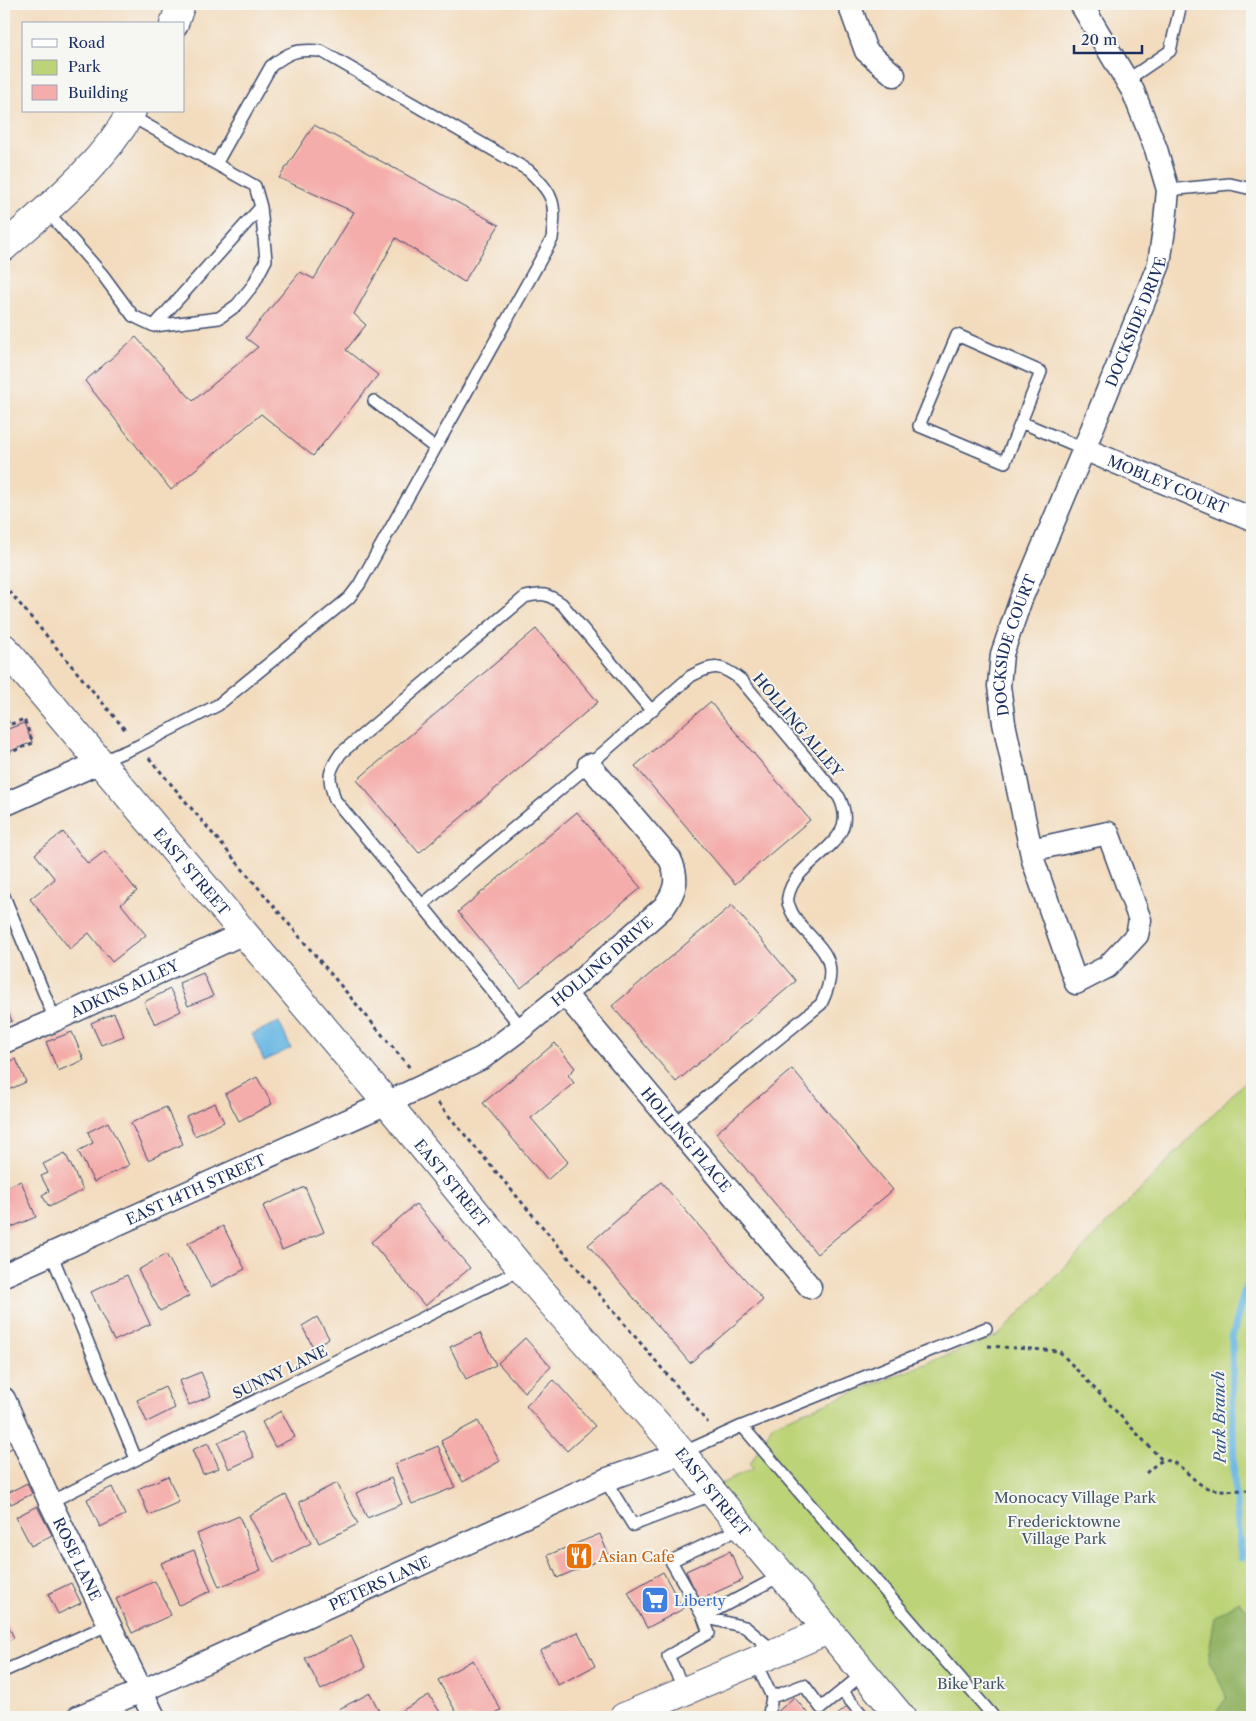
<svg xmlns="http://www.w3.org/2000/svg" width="1256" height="1721" font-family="'Libre Caslon Text',serif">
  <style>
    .green { fill: #bcd377; stroke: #6c816a }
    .forest { fill: #95b568; stroke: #587263 }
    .water { fill: #68b7e3; stroke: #4273a0 }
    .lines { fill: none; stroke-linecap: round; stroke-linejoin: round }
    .stream { stroke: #68b7e3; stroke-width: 7 }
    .building { fill: #f4adaa }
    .lane-casing { stroke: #3b496c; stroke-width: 14 }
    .street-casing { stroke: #3b496c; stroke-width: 25 }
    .secondary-casing { stroke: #3b496c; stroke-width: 30 }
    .path { stroke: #3b496c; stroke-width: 3; stroke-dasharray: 4 4; stroke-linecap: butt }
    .lane { stroke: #fff; stroke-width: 11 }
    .street { stroke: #fff; stroke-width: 22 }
    .secondary { stroke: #fff; stroke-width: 28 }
    .labels { text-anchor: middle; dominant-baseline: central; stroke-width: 4; stroke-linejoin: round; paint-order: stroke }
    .street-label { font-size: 15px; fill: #1b2f5e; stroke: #f6f6f2 }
    .park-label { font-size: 15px; fill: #435864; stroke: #f6f6f2 }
    .food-label { font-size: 15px; fill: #c56008; stroke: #f6f6f2; text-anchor: start }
    .shop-label { font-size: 15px; fill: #366cbe; stroke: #f6f6f2; text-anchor: start }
    .water-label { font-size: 16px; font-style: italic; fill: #325886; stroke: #f6f6f2 }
  </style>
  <rect width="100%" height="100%" fill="#f6f6f2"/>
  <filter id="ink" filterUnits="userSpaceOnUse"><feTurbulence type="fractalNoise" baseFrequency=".02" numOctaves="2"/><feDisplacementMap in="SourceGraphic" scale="10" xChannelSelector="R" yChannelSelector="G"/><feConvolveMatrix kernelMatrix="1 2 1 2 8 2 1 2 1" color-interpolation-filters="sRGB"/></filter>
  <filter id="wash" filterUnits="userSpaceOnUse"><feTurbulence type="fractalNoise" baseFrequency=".0096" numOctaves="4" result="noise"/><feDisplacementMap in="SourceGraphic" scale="20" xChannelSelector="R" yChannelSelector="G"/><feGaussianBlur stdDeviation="1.12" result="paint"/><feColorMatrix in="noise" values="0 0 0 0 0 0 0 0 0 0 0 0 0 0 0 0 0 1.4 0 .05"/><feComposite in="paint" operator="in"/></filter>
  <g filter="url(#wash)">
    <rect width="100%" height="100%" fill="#f3dcbe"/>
    <path class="green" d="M1252,1074V1717H908L710,1489L753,1469L750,1464L773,1424L999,1335Z"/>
    <path class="forest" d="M1238,1601L1252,1613V1717H1213L1227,1697L1208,1658L1215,1617Z"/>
    <path class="water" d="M279,1022L291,1048L264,1061L252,1034Z"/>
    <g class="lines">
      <path class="stream" d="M1241,1558L1234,1479L1232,1338L1246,1286L1252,1279"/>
    </g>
    <g id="blocks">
      <path class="building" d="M314,125L499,225L464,282L396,238L354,314L366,325L346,350L378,375L313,456L261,414L171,490L85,381L136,337L193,401L258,347L246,338L300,272L314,279L354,212L279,178Z
        M536,629L598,702L419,853L357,780Z
        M710,702L810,820L735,884L635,766Z
        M4,719L8,729L24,723L32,742L4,754Z
        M577,812L641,888L521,988L458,912Z
        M63,832L88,864L105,851L137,891L121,904L146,935L112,962L89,933L70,949L30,899L55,879L35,854Z
        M732,905L796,981L676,1082L612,1006Z
        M203,973L213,996L188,1006L179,983Z
        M170,989L181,1011L155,1024L144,1002Z
        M4,1003L12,1021L4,1025Z
        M114,1013L124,1036L101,1045L91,1023Z
        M72,1032L84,1060L58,1071L46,1042Z
        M555,1043L575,1068L568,1075L574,1083L531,1118L568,1162L547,1180L483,1103Z
        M16,1059L26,1082L4,1092V1064Z
        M792,1069L893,1190L817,1254L716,1133Z
        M257,1077L272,1104L239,1121L225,1094Z
        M215,1103L224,1122L195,1136L186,1116Z
        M166,1107L183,1144L148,1160L131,1123Z
        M108,1122L129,1165L94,1182L78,1151L93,1143L88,1132Z
        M65,1153L83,1190L49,1207L42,1195L49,1191L41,1176L48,1173L43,1164Z
        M21,1181L36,1217L7,1229L4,1222V1188Z
        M661,1182L763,1300L690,1363L588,1245Z
        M305,1187L324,1232L282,1250L263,1206Z
        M416,1204L470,1268L425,1306L371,1242Z
        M223,1226L245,1269L211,1287L188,1243Z
        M166,1254L189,1296L160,1311L138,1270Z
        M127,1275L150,1324L114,1341L91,1292Z
        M317,1317L329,1338L313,1347L302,1326Z
        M480,1333L496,1365L466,1379L450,1347Z
        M525,1338L551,1367L524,1392L498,1363Z
        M201,1372L211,1396L189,1405L179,1381Z
        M554,1380L595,1426L567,1451L526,1406Z
        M165,1387L175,1408L147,1422L137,1400Z
        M281,1411L295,1437L275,1447L262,1422Z
        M478,1421L500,1461L463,1482L441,1441Z
        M4,1428L14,1447L4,1452Z
        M242,1432L254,1457L229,1469L218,1443Z
        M208,1443L219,1468L203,1474L192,1450Z
        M438,1446L455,1487L412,1504L395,1464Z
        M168,1476L179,1502L149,1515L138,1489Z
        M391,1478L402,1504L367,1518L356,1493Z
        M27,1483L32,1494L11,1504L6,1494Z
        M337,1483L358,1524L319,1543L299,1502Z
        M112,1487L125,1515L100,1527L87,1499Z
        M286,1495L311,1543L274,1562L249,1515Z
        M37,1506L52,1535L31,1546L16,1517Z
        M239,1516L261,1570L219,1587L197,1534Z
        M600,1534L609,1556L557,1578L548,1555Z
        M194,1550L211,1591L179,1605L161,1563Z
        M730,1551L743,1580L699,1600L686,1571Z
        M663,1572L683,1609L647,1628L628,1592Z
        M155,1581L171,1615L132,1633L116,1599Z
        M71,1583L81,1603L58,1614L48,1594Z
        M4,1616L14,1638L4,1643Z
        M578,1632L595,1666L558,1685L540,1651Z
        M351,1636L366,1667L321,1690L305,1658Z
        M473,1660L501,1710L488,1717H459L438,1680Z
        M370,1693L382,1717H343L339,1709Z
        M429,1695L443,1717H391Z
        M794,1697L810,1716L778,1717L775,1714Z
        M849,1705L859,1717H835Z"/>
    </g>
  </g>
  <g filter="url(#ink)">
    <use href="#blocks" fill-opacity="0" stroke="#3b496c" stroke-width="1"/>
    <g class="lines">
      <g class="lane-casing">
        <path id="lane" d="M1127,80L1170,51L1181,4
          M1168,190L1230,184L1252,189
          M46,210L102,274L133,316L154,326L261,207L255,186L129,115
          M154,326L219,318L237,305L253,285L266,260L261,207
          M374,401L435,448
          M1021,422L1041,372L957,335L919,426L1005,462L1021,422L1084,449
          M100,762L138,746L218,705L349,598L359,585L552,239C556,203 555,195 528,170L321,51C298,49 290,51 271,66L216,164
          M4,896L55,1020
          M422,905L335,800C328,777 327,773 341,753L525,597C542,593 547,593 562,604L651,710
          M522,1028L422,905L589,765L691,676C713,664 721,664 741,680L839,797C864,846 795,856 788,897C787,901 788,904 790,908C792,915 797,920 802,927C810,936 821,946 826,956C834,971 828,990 821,1004L674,1124
          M51,1253L136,1459
          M742,1426L986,1328
          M682,1453L742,1426L994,1717
          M605,1480L633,1525L714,1494
          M50,1502L522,1269
          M741,1528L671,1561L703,1617L782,1575
          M755,1661L772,1697L769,1714L770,1717
          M4,1671L110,1624
          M685,1691L668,1656L709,1633L703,1617L745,1627L774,1651
          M842,1691L864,1717
          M772,1697L804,1685L821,1708L864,1673"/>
      </g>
      <g class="street-casing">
        <g id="street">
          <path d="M849,4L866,51L894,75"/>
          <path id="s1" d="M1084,449L1252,519"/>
          <path d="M4,805L100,762"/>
          <path id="s2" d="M1031,850L1108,833L1140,920L1137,935L1107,967L1076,983L1033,860L1004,723L999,686L1002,654L1021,599L1084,449L1159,264L1165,222L1168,190L1156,149L1133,91L1081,4"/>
          <path id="s3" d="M564,993L810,1287"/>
          <path id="s4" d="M4,1042L55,1020L244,933"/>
          <path id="s5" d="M4,1275L387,1103L482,1058L522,1028L580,981L664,907C676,890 679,879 670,859L589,765"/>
          <path id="s6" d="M4,1399L50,1502L154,1717"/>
          <path id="s7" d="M78,1717L142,1691L605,1480L682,1453"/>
        </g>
      </g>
      <g class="secondary-casing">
        <g id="secondary">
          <path d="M174,24L181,4"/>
          <path d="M4,247C50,206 101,166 132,111"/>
          <path id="s8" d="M4,648L387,1103L522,1269L682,1453L714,1494L901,1717"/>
          <path d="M624,1717L828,1630"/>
        </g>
      </g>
      <path class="path" d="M4,585L127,732
        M4,712L9,725L24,719L33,743L4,755
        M149,758L411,1069
        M438,1103L708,1423
        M988,1346L1059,1351L1163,1461
        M1146,1473C1151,1469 1156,1463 1162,1461C1176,1456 1193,1482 1205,1487C1216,1492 1240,1490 1252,1490"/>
      <use href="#lane" class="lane"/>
      <use href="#street" class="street"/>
      <use href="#secondary" class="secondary"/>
    </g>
  </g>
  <defs>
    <g id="restaurant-square" transform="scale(1.4375)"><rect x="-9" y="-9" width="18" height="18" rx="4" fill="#e8710a" stroke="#f6f6f2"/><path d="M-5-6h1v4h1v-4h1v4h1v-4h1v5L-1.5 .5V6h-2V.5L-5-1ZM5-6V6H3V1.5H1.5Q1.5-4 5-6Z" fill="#fff"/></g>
    <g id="supermarket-square" transform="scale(1.4375)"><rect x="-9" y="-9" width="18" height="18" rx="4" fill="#3f7fe0" stroke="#f6f6f2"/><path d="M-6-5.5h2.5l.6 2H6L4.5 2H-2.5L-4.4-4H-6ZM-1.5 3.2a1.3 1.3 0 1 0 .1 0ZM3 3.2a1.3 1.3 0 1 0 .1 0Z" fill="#fff"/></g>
  </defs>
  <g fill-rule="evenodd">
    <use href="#restaurant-square" x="579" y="1556"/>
    <use href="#supermarket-square" x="655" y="1600"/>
  </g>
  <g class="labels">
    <g class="street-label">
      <text stroke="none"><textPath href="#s2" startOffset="964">DOCKSIDE DRIVE</textPath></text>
      <text stroke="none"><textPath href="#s1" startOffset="91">MOBLEY COURT</textPath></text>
      <text stroke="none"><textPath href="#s2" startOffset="616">DOCKSIDE COURT</textPath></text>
      <text transform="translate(798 725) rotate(50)">HOLLING ALLEY</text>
      <text stroke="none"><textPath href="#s8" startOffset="292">EAST STREET</textPath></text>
      <text stroke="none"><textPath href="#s5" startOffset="679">HOLLING DRIVE</textPath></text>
      <text stroke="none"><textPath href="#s4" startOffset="132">ADKINS ALLEY</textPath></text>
      <text stroke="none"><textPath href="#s3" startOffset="191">HOLLING PLACE</textPath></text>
      <text stroke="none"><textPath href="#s8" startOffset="698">EAST STREET</textPath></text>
      <text stroke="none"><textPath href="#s5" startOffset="210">EAST 14TH STREET</textPath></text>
      <text transform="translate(280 1372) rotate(-26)">SUNNY LANE</text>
      <text stroke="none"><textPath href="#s8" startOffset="1102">EAST STREET</textPath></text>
      <text stroke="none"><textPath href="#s6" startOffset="176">ROSE LANE</textPath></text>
      <text stroke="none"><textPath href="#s7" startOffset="330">PETERS LANE</textPath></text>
    </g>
    <g class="park-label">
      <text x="1075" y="1497">Monocacy Village Park</text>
      <text x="1064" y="1521">Fredericktowne<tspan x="1064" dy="17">Village Park</tspan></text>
      <text x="971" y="1683">Bike Park</text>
    </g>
    <g class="food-label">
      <text x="598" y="1556">Asian Cafe</text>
    </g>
    <g class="shop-label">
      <text x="674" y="1600">Liberty</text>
    </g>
    <g class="water-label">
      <text transform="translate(1219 1417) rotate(-91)">Park Branch</text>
    </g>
  </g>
  <rect width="1256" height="1721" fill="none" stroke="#f6f6f2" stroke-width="20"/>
  <rect x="22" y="22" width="162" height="90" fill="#f6f6f2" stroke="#9ea6b7"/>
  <rect x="32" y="39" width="25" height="8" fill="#ffffff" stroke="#9ea6b7"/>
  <text x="68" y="48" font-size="15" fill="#1b2f5e">Road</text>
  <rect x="32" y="60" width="25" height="15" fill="#bcd377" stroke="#9ea6b7"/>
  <text x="68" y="72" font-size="15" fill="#1b2f5e">Park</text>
  <rect x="32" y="85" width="25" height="15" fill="#f4adaa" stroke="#9ea6b7"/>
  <text x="68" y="98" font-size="15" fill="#1b2f5e">Building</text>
  <path d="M1074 45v8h68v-8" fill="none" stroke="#1b2f5e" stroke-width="2.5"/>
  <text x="1081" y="45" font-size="15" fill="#1b2f5e" stroke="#f6f6f2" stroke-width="4" paint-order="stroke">20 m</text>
</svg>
